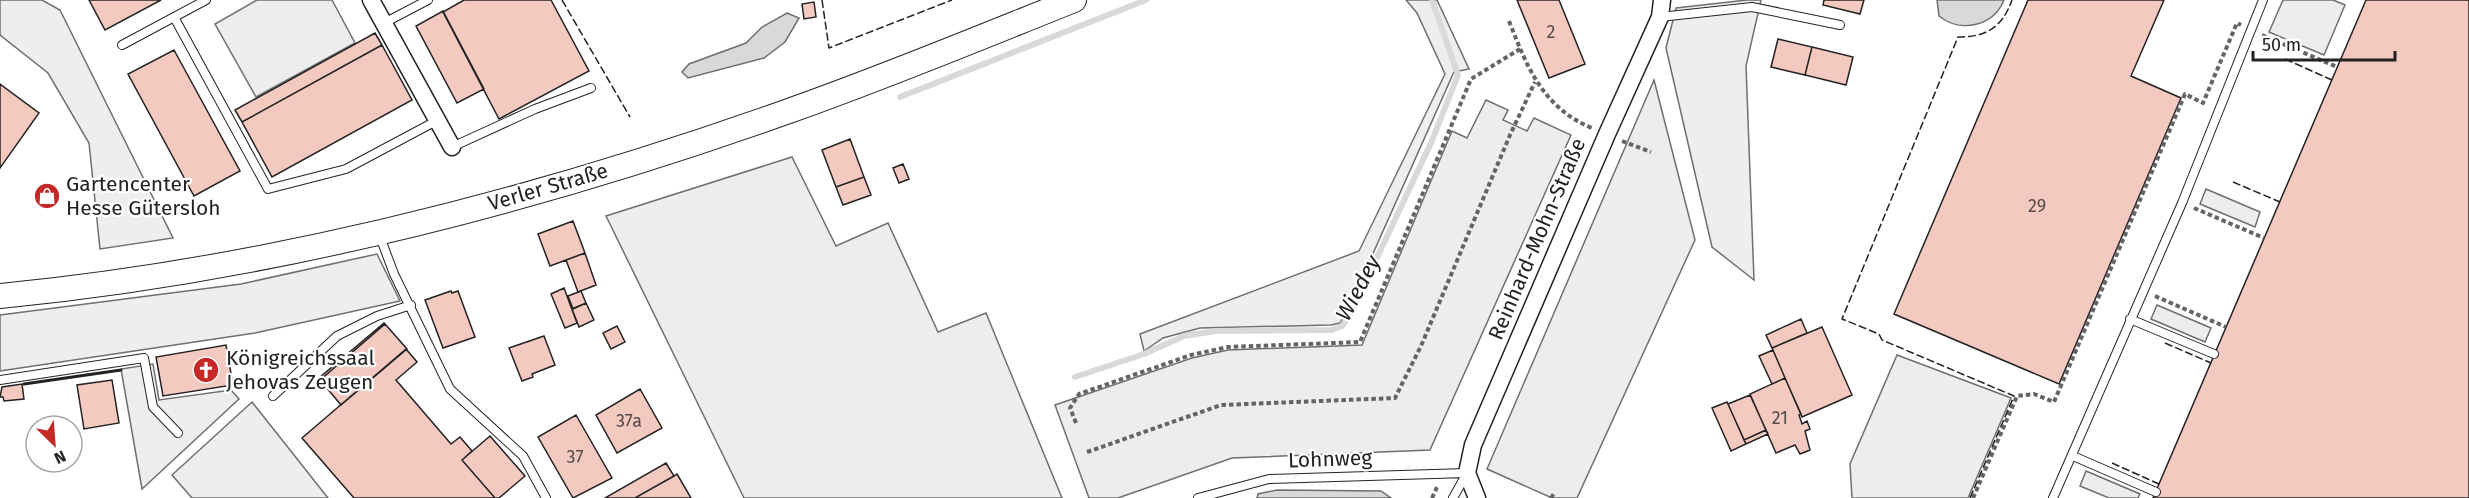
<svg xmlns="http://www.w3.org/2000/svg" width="2469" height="498" font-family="'Fira Sans',sans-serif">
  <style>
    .green { fill: #eee; stroke: #6f6f6f; stroke-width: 1.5 }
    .parking { fill: #ededed; stroke: #6f6f6f; stroke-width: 1.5 }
    .water { fill: #d9d9d9; stroke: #6f6f6f; stroke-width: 1.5 }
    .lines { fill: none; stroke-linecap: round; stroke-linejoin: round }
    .stream { stroke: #d9d9d9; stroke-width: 6 }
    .building { fill: #f3c9c0; stroke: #222; stroke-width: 1.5 }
    .lane-casing { stroke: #222; stroke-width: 10 }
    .street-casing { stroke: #222; stroke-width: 19 }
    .secondary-casing { stroke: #222; stroke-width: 26 }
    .path { stroke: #646464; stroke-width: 4; stroke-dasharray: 4.5 3; stroke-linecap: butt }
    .lane { stroke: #fff; stroke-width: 8 }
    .street { stroke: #fff; stroke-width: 16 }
    .secondary { stroke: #fff; stroke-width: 24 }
    .fence { stroke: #222; stroke-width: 1.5; stroke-dasharray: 8 3; stroke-linecap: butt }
    .wall { stroke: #222; stroke-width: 3 }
    .labels { text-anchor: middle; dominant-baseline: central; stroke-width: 4.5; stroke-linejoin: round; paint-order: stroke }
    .number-label { font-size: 18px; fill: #564c4a }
    .poi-label { font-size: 21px; fill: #222; stroke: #fff; text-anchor: start }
    .street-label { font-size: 21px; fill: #222; stroke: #fff }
    .water-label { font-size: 22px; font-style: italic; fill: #222; stroke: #fff }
  </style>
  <rect width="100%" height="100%" fill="#fff"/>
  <path class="green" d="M0,0H42L60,10L173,238L100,249L89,143L48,73L0,35Z
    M1406,0H1437L1469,69L1454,72L1346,314L1340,323L1331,325L1200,328L1163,338L1144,351L1140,334L1359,251L1445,74L1417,13Z
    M1747,0H1761L1746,66L1754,280L1712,247L1666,48L1676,8Z
    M377,254L400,301L255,333L0,371V315L241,284Z
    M252,402L328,498H192L172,475Z"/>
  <path class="parking" d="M257,0H332L355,43L256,97L215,24Z
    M2283,0H2333L2345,5L2324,55L2269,32Z
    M1654,80L1695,240L1577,498H1552L1487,469Z
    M1486,100L1508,110L1503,120L1527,131L1534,118L1571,135L1430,450L1232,458L1118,498H1089L1055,405L1192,358L1228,350L1362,345L1452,131L1467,138Z
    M792,157L836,246L888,223L938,332L986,313L1062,498H744L606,216Z
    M2206,189L2260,212L2255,227L2200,204Z
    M2157,305L2211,328L2205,342L2151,319Z
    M1897,355L2011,398L1968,498H1852L1850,464Z
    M153,364L159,400L231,390L239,399L142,489L121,369Z
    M2086,471L2140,494L2138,498H2109L2080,486Z"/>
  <path class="water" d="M1937,0H2004C1993,27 1960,33 1939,16Z
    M787,13L799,18L785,42L764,58L688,78L682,72L689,64L746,43L762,27Z
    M1277,490L1381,491L1391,498H1257L1258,494Z"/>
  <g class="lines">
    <path class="stream" d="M900,97L1146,0
      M1075,377L1144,354L1184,336L1216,331L1332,330L1342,326L1351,313L1431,143L1458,75L1432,0"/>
  </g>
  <path class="building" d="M89,0H161L105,30Z
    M464,0H551L589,71L499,119L443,12Z
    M1517,0H1559L1585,64L1549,78Z
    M1824,0H1864L1860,14L1823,5Z
    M2028,0H2164L2131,76L2181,98L2059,384L1894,314Z
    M2366,0H2469V498H2153Z
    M814,2L816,17L804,19L802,4Z
    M443,11L484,89L457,103L416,26Z
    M375,33L382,45L242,122L235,110Z
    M1778,39L1812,47L1805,75L1771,67Z
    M382,45L412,100L272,177L242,122Z
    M1812,47L1853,57L1846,85L1805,75Z
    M174,50L240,171L194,196L128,74Z
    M0,84L39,113L0,168Z
    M850,139L864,177L836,187L822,150Z
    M903,164L909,179L899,183L893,168Z
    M864,177L871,195L843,205L836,187Z
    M573,221L585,253L550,266L538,234Z
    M585,253L596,285L578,292L566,260Z
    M564,288L577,323L565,328L551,294Z
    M451,291L452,293L458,291L475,337L443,348L425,300Z
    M581,291L586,303L573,309L568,296Z
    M586,303L594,320L579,327L572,309Z
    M1801,319L1807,333L1772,348L1766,335Z
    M384,323L385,324L320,380L319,378Z
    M385,324L407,349L341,405L320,380Z
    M617,326L625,342L611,349L603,333Z
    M1822,327L1852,395L1802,417L1772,348Z
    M544,336L555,365L532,374L533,377L522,381L509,348Z
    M226,345L233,385L163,396L156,357Z
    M406,349L417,362L396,380L451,444L460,437L472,451L462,460L495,498H354L302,438Z
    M1773,350L1785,378L1772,384L1759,356Z
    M1785,378L1801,414L1799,415L1802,424L1807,421L1810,429L1805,431L1810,450L1800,454L1795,445L1776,453L1750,394Z
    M112,380L119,423L84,429L77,385Z
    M22,384L24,399L4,401L3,397H0L2,387Z
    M640,389L662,428L617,453L596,415Z
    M1750,395L1766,430L1744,440L1728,404Z
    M1727,402L1746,444L1731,451L1712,408Z
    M576,415L612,478L573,498L538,437Z
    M1766,430L1768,434L1746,444L1744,440Z
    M490,436L525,476L499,498H495L462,460Z
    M666,463L674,476L635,498H605Z
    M677,474L691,498H635L674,476Z"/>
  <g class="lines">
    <g class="lane-casing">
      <path id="lane" d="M174,17L268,189L346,169L438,120
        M1660,17L1752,7L1840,25
        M384,23L428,0
        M122,45L206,0
        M452,147L535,109L591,88
        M379,234L394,274L450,389L523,456L546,498
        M2130,319L2214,354
        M0,380L144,358L153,407L178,433
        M273,396L337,336L377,316L411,305
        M2073,456L2156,492
        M1198,498L1269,479L1467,473
        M1453,498L1467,473
        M2053,498L2182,203L2263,0"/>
    </g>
    <g class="street-casing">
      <path id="street" d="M371,0L452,147
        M1477,498L1467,473L1473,445L1607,134L1660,17L1662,0"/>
    </g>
    <g class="secondary-casing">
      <path id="secondary" d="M0,296C268,270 533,202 786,112C883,78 979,38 1074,0"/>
    </g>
    <path class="path" d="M1509,21C1527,67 1543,108 1592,128
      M2262,35L2337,67
      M1622,141L1651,152
      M2194,208L2264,238
      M2155,296L2226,327
      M1076,423L1070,408L1079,394L1191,355L1228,347L1360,342L1471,79L1520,49
      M1087,452L1221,405L1395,398L1421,346L1510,135L1535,82
      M1432,498L1438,485
      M1551,498L1555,492
      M1973,498L2017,396L2034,394L2054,402L2185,94L2203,103L2237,23L2241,25"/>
    <use href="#lane" class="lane"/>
    <use href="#street" class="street"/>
    <use href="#secondary" class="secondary"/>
    <path class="fence" d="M562,0L630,117
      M822,0L829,48L952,0
      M2285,59L2332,80
      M2233,182L2280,202
      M2165,343L2211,363
      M2112,463L2159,484
      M1970,498L2014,396L1882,340L1879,334L1842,319L1958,37C1986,37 2002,28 2012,0"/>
    <path class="wall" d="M24,384L121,370"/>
  </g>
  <defs>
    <g id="shop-disc" transform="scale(1.35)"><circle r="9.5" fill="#c62828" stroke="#fff"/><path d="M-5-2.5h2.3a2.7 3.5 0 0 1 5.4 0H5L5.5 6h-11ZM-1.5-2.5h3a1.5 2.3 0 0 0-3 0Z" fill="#fff"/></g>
    <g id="church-disc" transform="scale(1.35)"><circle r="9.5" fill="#c62828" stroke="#fff"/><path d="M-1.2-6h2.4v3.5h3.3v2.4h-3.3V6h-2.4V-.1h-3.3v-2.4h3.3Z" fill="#fff"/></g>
  </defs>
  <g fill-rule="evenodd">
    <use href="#shop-disc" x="47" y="196"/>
    <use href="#church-disc" x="206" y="370"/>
  </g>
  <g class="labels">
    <g class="number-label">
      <text x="1551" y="32">2</text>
      <text x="2037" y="206">29</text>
      <text x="1780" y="418">21</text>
      <text x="629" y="421">37a</text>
      <text x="575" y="457">37</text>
    </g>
    <g class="poi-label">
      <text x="66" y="184">Gartencenter<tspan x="66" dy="24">Hesse Gütersloh</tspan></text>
      <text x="226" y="358">Königreichssaal<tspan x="226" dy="24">Jehovas Zeugen</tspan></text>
    </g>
    <g class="street-label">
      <text transform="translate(548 187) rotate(-16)">Verler Straße</text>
      <text transform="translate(1537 239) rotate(-67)">Reinhard-Mohn-Straße</text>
      <text transform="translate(1330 459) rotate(-2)">Lohnweg</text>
    </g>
    <g class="water-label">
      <text transform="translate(1358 288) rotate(-62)">Wiedey</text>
    </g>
  </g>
  <g transform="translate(54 444) rotate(155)"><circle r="28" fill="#ffffff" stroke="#a7a7a7" stroke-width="1.5"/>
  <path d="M0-4.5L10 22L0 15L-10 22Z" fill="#c62828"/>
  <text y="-9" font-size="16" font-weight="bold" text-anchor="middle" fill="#222222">N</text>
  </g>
  <path d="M2253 51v9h142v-9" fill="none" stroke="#222222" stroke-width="3"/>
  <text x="2262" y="51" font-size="18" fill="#222222" stroke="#ffffff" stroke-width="4.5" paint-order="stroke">50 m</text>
</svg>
